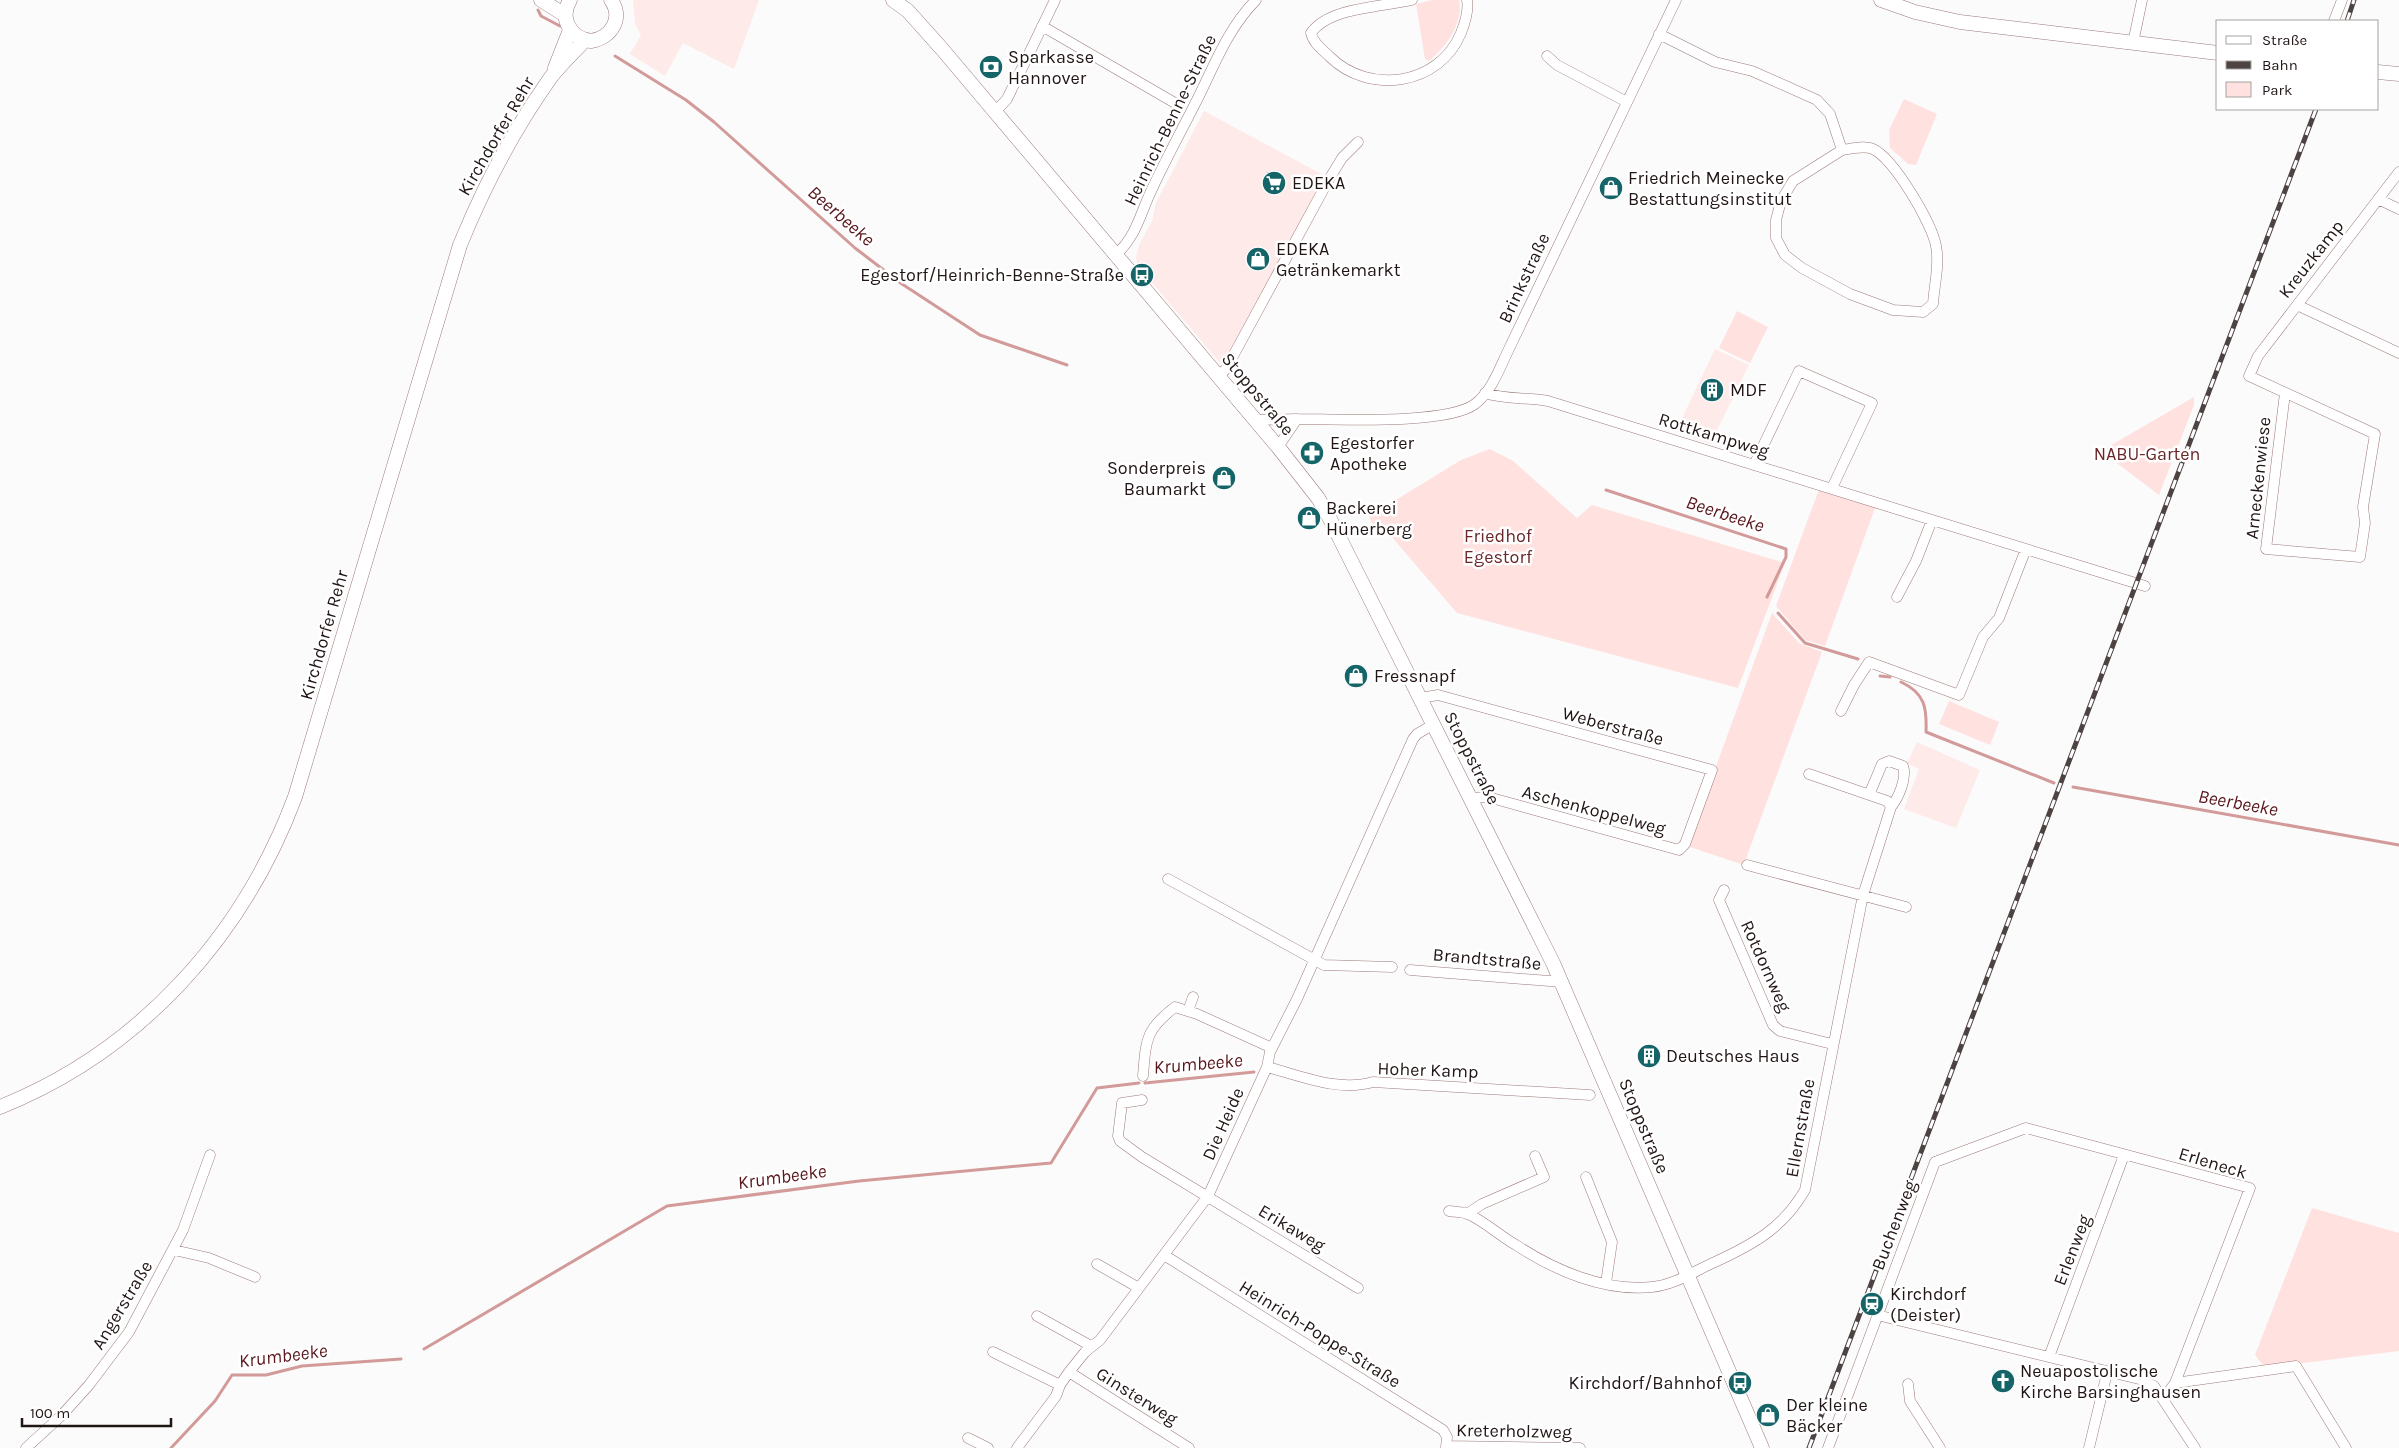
<svg xmlns="http://www.w3.org/2000/svg" width="2399" height="1448" font-family="Karla,sans-serif">
  <style>
    .built { fill: #feeae9 }
    .green { fill: #ffe1e0 }
    .lines { fill: none; stroke-linecap: round; stroke-linejoin: round }
    .stream { stroke: #d29a99; stroke-width: 3 }
    .minor-casing { stroke: #9d7a79; stroke-width: 11 }
    .secondary-casing { stroke: #9d7a79; stroke-width: 15 }
    .minor { stroke: #fff; stroke-width: 10 }
    .secondary { stroke: #fff; stroke-width: 14 }
    .rail-casing { stroke: #4e4343; stroke-width: 5 }
    .rail { stroke: #fff; stroke-width: 3; stroke-dasharray: 9; stroke-linecap: butt }
    .labels { text-anchor: middle; dominant-baseline: central; stroke-width: 5; stroke-linejoin: round; paint-order: stroke }
    .poi-label { font-size: 18px; fill: #221515; stroke: #fff; text-anchor: start }
    .street-label { font-size: 18px; fill: #221515; stroke: #fff }
    .park-label { font-size: 18px; fill: #6a272a; stroke: #fff }
    .water-label { font-size: 19px; font-style: italic; fill: #59161c; stroke: #fff }
  </style>
  <rect width="100%" height="100%" fill="#fbfbfb"/>
  <path class="built" d="M633,0H759L734,69L683,43L665,76L630,54L641,35L635,24Z
    M1204,111L1327,177L1226,363L1221,364L1138,266L1136,258L1139,245L1152,221L1156,203Z
    M1715,349L1749,365L1710,444L1676,431Z
    M1917,742L1980,770L1956,828L1904,809L1919,769L1907,763Z"/>
  <path class="green" d="M1432,0H1459C1464,23 1446,47 1429,61L1425,59L1416,4Z
    M1904,99L1937,114L1916,165L1908,164L1890,148L1889,130Z
    M1737,311L1768,327L1750,363L1719,348Z
    M2194,397V405L2159,495L2101,451Z
    M1490,449L1513,461L1577,518L1592,505L1785,563L1738,688L1457,613L1385,529L1377,534L1368,514H1373L1461,460Z
    M1821,489L1875,508L1825,646L1805,640L1776,606L1818,492Z
    M1772,613L1799,643L1822,652L1744,864H1741L1687,846Z
    M1949,701L1999,722L1990,745L1939,724Z
    M2312,1208L2399,1233V1351L2265,1368L2255,1355Z"/>
  <g class="lines">
    <path class="stream" d="M538,10L541,16L560,26
      M615,56L686,100L714,122L855,248L902,284L980,335L1067,365
      M1606,490L1786,549V557L1767,597
      M1778,613L1805,643L1858,659
      M1880,676L1890,677
      M1901,682C1925,693 1927,708 1926,732L2054,783
      M2073,787L2399,845
      M1145,1083L1254,1072
      M424,1349L667,1206L859,1181L1051,1163L1097,1088L1139,1083
      M171,1448L215,1401L232,1375H266L302,1366L401,1359"/>
    <g class="minor-casing">
      <path id="minor" d="M1412,0C1383,7 1329,7 1311,33C1313,43 1322,49 1330,57C1369,95 1439,86 1461,33C1465,23 1469,11 1467,0
        M2334,21L2342,0
        M1042,26L1175,103
        M1659,34L1715,62L1752,71L1817,100L1830,114L1842,150C1851,149 1865,145 1873,149C1894,159 1932,223 1936,246C1940,264 1934,286 1933,304L1923,312L1893,310L1850,294L1802,268L1785,255L1776,238V220L1781,201L1793,181L1842,150
        M2133,43L2142,0
        M1547,56L1557,65L1627,102
        M995,112L1007,99L1055,0
        M2378,199L2399,209
        M1116,255C1137,235 1140,214 1152,189C1167,157 1184,126 1200,94C1216,61 1230,26 1256,0
        M2297,305L2399,353
        M1218,376L1226,369L1328,181L1342,158L1358,142
        M1485,393C1506,400 1527,397 1548,401L2145,586
        M2285,393L2266,549L2360,557L2365,523L2363,507L2375,434L2249,376L2258,356L2399,172
        M1255,420L1297,419
        M1278,447L1297,419C1335,419 1447,425 1475,404C1491,392 1499,370 1507,353L1676,0
        M1754,465L1799,371L1872,403L1832,488
        M1897,597L1916,561L1932,520
        M1421,698L1438,695L1712,770L1685,844L1679,850L1488,797L1471,798
        M1841,711L1854,685L1869,662L1959,695L1983,637L1999,618L2026,549
        M1869,795L1882,764L1889,761L1903,766C1907,778 1899,797 1891,807
        M1747,865L1906,907
        M1168,879L1324,965L1392,967
        M1724,890L1719,900L1773,1025L1780,1031L1832,1044
        M1410,970L1562,982
        M1188,1011L1193,997
        M1267,1067C1302,1076 1338,1092 1373,1082L1590,1095
        M1143,1076C1146,1040 1145,1030 1175,1007L1197,1014L1272,1048
        M1142,1100L1122,1103L1118,1136L1120,1141L1142,1157L1358,1288
        M1586,1177L1612,1242L1606,1283
        M1449,1211C1455,1212 1463,1212 1468,1214C1484,1221 1500,1236 1516,1245C1554,1270 1604,1292 1652,1287C1675,1285 1694,1271 1715,1262C1754,1244 1783,1228 1805,1190L1863,895L1891,807L1887,801L1809,774
        M1467,1214L1482,1204L1544,1177L1535,1156
        M174,1250L209,1258L255,1277
        M1164,1255L1443,1430L1447,1437L1446,1448
        M1097,1264L1139,1288
        M1877,1315L2143,1380L2154,1386L2195,1448
        M1037,1316L1091,1346
        M993,1352L1060,1385
        M2049,1357L2124,1155
        M1069,1372L1189,1448
        M1908,1384L1910,1401L1940,1448
        M2164,1398L2175,1383L2296,1366L2346,1448
        M968,1438L988,1448
        M1446,1446L1580,1448
        M26,1448L62,1415L89,1385L129,1332L183,1230L210,1155
        M1017,1448L1056,1396L1060,1385L1069,1372L1085,1352L1100,1340L1208,1196L1267,1067L1270,1052L1297,999L1413,739L1417,734L1434,724
        M1828,1448L1935,1162L2026,1128L2250,1188L2175,1383
        M2089,1448L2107,1373"/>
    </g>
    <g class="secondary-casing">
      <path id="secondary" d="M541,0L565,15
        M570,0C559,18 570,38 591,41C611,38 624,18 611,0
        M893,0L908,11L942,49L1278,447L1318,498L1327,513L1553,963L1762,1448
        M1881,0L1915,12L1960,22L2218,53
        M555,68L570,30
        M2378,72L2399,74
        M0,1107C140,1051 243,936 295,797L460,245C484,186 514,129 551,77C561,64 574,52 585,40"/>
    </g>
    <use href="#minor" class="minor"/>
    <use href="#secondary" class="secondary"/>
    <g class="rail-casing">
      <path id="rail" d="M2347,21L2354,0
        M1809,1448L2316,109"/>
    </g>
    <use href="#rail" class="rail"/>
  </g>
  <defs>
    <g id="bank-disc" transform="scale(1.25)"><circle r="9.5" fill="#156468" stroke="#fff"/><path d="M-6-4H6V4H-6ZM0-2.3a2.3 2.3 0 1 0 0 4.6a2.3 2.3 0 1 0 0-4.6Z" fill="#fff"/></g>
    <g id="supermarket-disc" transform="scale(1.25)"><circle r="9.5" fill="#156468" stroke="#fff"/><path d="M-6-5.5h2.5l.6 2H6L4.5 2H-2.5L-4.4-4H-6ZM-1.5 3.2a1.3 1.3 0 1 0 .1 0ZM3 3.2a1.3 1.3 0 1 0 .1 0Z" fill="#fff"/></g>
    <g id="shop-disc" transform="scale(1.25)"><circle r="9.5" fill="#156468" stroke="#fff"/><path d="M-5-2.5h2.3a2.7 3.5 0 0 1 5.4 0H5L5.5 6h-11ZM-1.5-2.5h3a1.5 2.3 0 0 0-3 0Z" fill="#fff"/></g>
    <g id="bus-disc" transform="scale(1.25)"><circle r="9.5" fill="#156468" stroke="#fff"/><path d="M-5-6H5V4H4V6H2V4H-2V6H-4V4H-5ZM-3.5-4V0h7V-4ZM-3.5 1.2v1.5H-2V1.2ZM2 1.2v1.5H3.5V1.2Z" fill="#fff"/></g>
    <g id="building-disc" transform="scale(1.25)"><circle r="9.5" fill="#156468" stroke="#fff"/><path d="M-4-6H4V6H1V3H-1V6H-4ZM-2.5-4.3h1.7v1.8h-1.7ZM.8-4.3h1.7v1.8H.8ZM-2.5-1h1.7V.8h-1.7ZM.8-1h1.7V.8H.8Z" fill="#fff"/></g>
    <g id="pharmacy-disc" transform="scale(1.25)"><circle r="9.5" fill="#156468" stroke="#fff"/><path d="M-2-6h4v4h4v4h-4v4h-4v-4h-4v-4h4Z" fill="#fff"/></g>
    <g id="station-disc" transform="scale(1.25)"><circle r="9.5" fill="#156468" stroke="#fff"/><path d="M-3-6H3Q5-6 5-4V2Q5 4 3 4L4.5 6H3L1.5 4h-3L-3 6H-4.5L-3 4Q-5 4-5 2V-4Q-5-6-3-6ZM-3.5-4v3h7v-3ZM-3.5 1v1.5H-2V1ZM2 1v1.5H3.5V1Z" fill="#fff"/></g>
    <g id="church-disc" transform="scale(1.25)"><circle r="9.5" fill="#156468" stroke="#fff"/><path d="M-1.2-6h2.4v3.5h3.3v2.4h-3.3V6h-2.4V-.1h-3.3v-2.4h3.3Z" fill="#fff"/></g>
  </defs>
  <g fill-rule="evenodd">
    <use href="#bank-disc" x="991" y="67"/>
    <use href="#supermarket-disc" x="1274" y="183"/>
    <use href="#shop-disc" x="1611" y="188"/>
    <use href="#shop-disc" x="1258" y="259"/>
    <use href="#bus-disc" x="1142" y="275"/>
    <use href="#building-disc" x="1712" y="390"/>
    <use href="#pharmacy-disc" x="1312" y="453"/>
    <use href="#shop-disc" x="1224" y="478"/>
    <use href="#shop-disc" x="1309" y="518"/>
    <use href="#shop-disc" x="1356" y="676"/>
    <use href="#building-disc" x="1649" y="1056"/>
    <use href="#station-disc" x="1872" y="1304"/>
    <use href="#church-disc" x="2003" y="1381"/>
    <use href="#bus-disc" x="1740" y="1383"/>
    <use href="#shop-disc" x="1768" y="1415"/>
  </g>
  <g class="labels">
    <g class="poi-label">
      <text x="1008" y="57">Sparkasse<tspan x="1008" dy="21">Hannover</tspan></text>
      <text x="1628" y="178">Friedrich Meinecke<tspan x="1628" dy="21">Bestattungsinstitut</tspan></text>
      <text x="1292" y="183">EDEKA</text>
      <text x="1276" y="249">EDEKA<tspan x="1276" dy="21">Getränkemarkt</tspan></text>
      <text x="1124" y="275" text-anchor="end">Egestorf/Heinrich-Benne-Straße</text>
      <text x="1730" y="390">MDF</text>
      <text x="1330" y="443">Egestorfer<tspan x="1330" dy="21">Apotheke</tspan></text>
      <text x="1206" y="468" text-anchor="end">Sonderpreis<tspan x="1206" dy="21">Baumarkt</tspan></text>
      <text x="1326" y="508">Backerei<tspan x="1326" dy="21">Hünerberg</tspan></text>
      <text x="1374" y="676">Fressnapf</text>
      <text x="1666" y="1056">Deutsches Haus</text>
      <text x="1890" y="1294">Kirchdorf<tspan x="1890" dy="21">(Deister)</tspan></text>
      <text x="2020" y="1371">Neuapostolische<tspan x="2020" dy="21">Kirche Barsinghausen</tspan></text>
      <text x="1722" y="1383" text-anchor="end">Kirchdorf/Bahnhof</text>
      <text x="1786" y="1405">Der kleine<tspan x="1786" dy="21">Bäcker</tspan></text>
    </g>
    <g class="street-label">
      <text transform="translate(1170 120) rotate(-64)">Heinrich-Benne-Straße</text>
      <text transform="translate(496 136) rotate(-60)">Kirchdorfer Rehr</text>
      <text transform="translate(2311 259) rotate(-52)">Kreuzkamp</text>
      <text transform="translate(1524 278) rotate(-65)">Brinkstraße</text>
      <text transform="translate(1258 394) rotate(50)">Stoppstraße</text>
      <text transform="translate(1714 435) rotate(17)">Rottkampweg</text>
      <text transform="translate(2258 478) rotate(-84)">Arneckenwiese</text>
      <text transform="translate(324 635) rotate(-74)">Kirchdorfer Rehr</text>
      <text transform="translate(1613 726) rotate(15)">Weberstraße</text>
      <text transform="translate(1472 758) rotate(63)">Stoppstraße</text>
      <text transform="translate(1594 810) rotate(15)">Aschenkoppelweg</text>
      <text transform="translate(1487 959) rotate(5)">Brandtstraße</text>
      <text transform="translate(1766 966) rotate(66)">Rotdornweg</text>
      <text transform="translate(1428 1070) rotate(2)">Hoher Kamp</text>
      <text transform="translate(1223 1124) rotate(-66)">Die Heide</text>
      <text transform="translate(1644 1126) rotate(67)">Stoppstraße</text>
      <text transform="translate(1800 1128) rotate(-80)">Ellernstraße</text>
      <text transform="translate(2213 1163) rotate(17)">Erleneck</text>
      <text transform="translate(1894 1225) rotate(-69)">Buchenweg</text>
      <text transform="translate(1292 1228) rotate(31)">Erikaweg</text>
      <text transform="translate(2072 1250) rotate(-69)">Erlenweg</text>
      <text transform="translate(122 1305) rotate(-59)">Angerstraße</text>
      <text transform="translate(1320 1334) rotate(32)">Heinrich-Poppe-Straße</text>
      <text transform="translate(1137 1396) rotate(32)">Ginsterweg</text>
      <text transform="translate(1514 1431) rotate(1)">Kreterholzweg</text>
    </g>
    <g class="park-label">
      <text x="2147" y="454">NABU-Garten</text>
      <text x="1498" y="536">Friedhof<tspan x="1498" dy="21">Egestorf</tspan></text>
    </g>
    <g class="water-label">
      <text transform="translate(841 216) rotate(41)">Beerbeeke</text>
      <text transform="translate(1725 514) rotate(18)">Beerbeeke</text>
      <text transform="translate(2238 803) rotate(10)">Beerbeeke</text>
      <text transform="translate(1198 1064) rotate(-5)">Krumbeeke</text>
      <text transform="translate(782 1177) rotate(-8)">Krumbeeke</text>
      <text transform="translate(283 1356) rotate(-7)">Krumbeeke</text>
    </g>
  </g>
  <rect x="2216" y="20" width="162" height="90" fill="#ffffff" stroke="#a7a1a1"/>
  <rect x="2226" y="36" width="25" height="8" fill="#ffffff" stroke="#a7a1a1"/>
  <text x="2262" y="45" font-size="15" fill="#221515">Straße</text>
  <rect x="2226" y="61" width="25" height="8" fill="#4e4343" stroke="#a7a1a1"/>
  <text x="2262" y="70" font-size="15" fill="#221515">Bahn</text>
  <rect x="2226" y="82" width="25" height="15" fill="#ffe1e0" stroke="#a7a1a1"/>
  <text x="2262" y="95" font-size="15" fill="#221515">Park</text>
  <path d="M22 1418v8h149v-8" fill="none" stroke="#221515" stroke-width="2.5"/>
  <text x="30" y="1418" font-size="15" fill="#221515" stroke="#ffffff" stroke-width="4" paint-order="stroke">100 m</text>
</svg>
